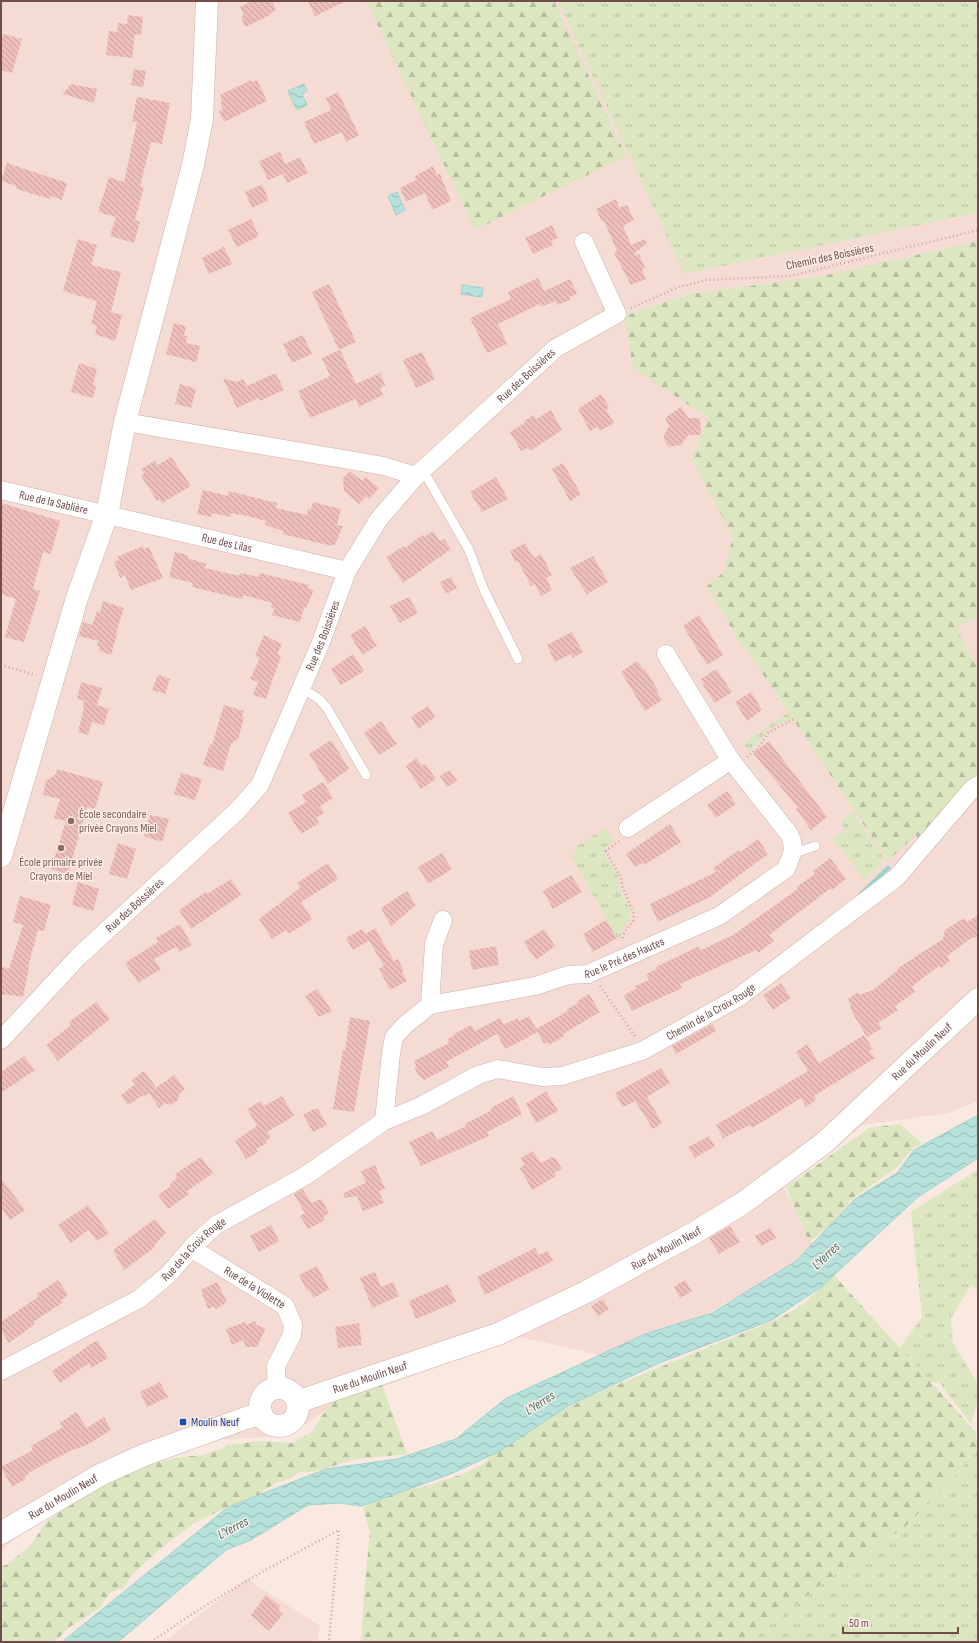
<svg xmlns="http://www.w3.org/2000/svg" width="979" height="1643" font-family="'Sofia Sans Condensed',sans-serif">
  <style>
    .residential { fill: #f4dbd3 }
    .grass { fill: url(#grass-tufts) }
    .forest { fill: url(#forest-firs) }
    .water { fill: url(#water-waves); stroke: #9ed3cc }
    .lines { fill: none; stroke-linecap: round; stroke-linejoin: round }
    .stream { stroke: #9ed3cc; stroke-width: 4.5 }
    .building { fill: url(#building-back-hatch) }
    .lane-casing { stroke: #cdb0ac; stroke-width: 10 }
    .street-casing { stroke: #cdb0ac; stroke-width: 19 }
    .secondary-casing { stroke: #d0aea9; stroke-width: 23 }
    .path { stroke: #d2a39e; stroke-width: 2.5; stroke-dasharray: 1 3; stroke-linecap: butt }
    .lane { stroke: #fff; stroke-width: 9 }
    .street { stroke: #fff; stroke-width: 18 }
    .secondary { stroke: #fff; stroke-width: 22 }
    .education-dot { fill: #8d6e63; stroke: #feeee7; stroke-width: 1.5 }
    .transit-dot { fill: #1a4fb4; stroke: #feeee7; stroke-width: 1.5 }
    .labels { text-anchor: middle; dominant-baseline: central; stroke-width: 3; stroke-linejoin: round; paint-order: stroke }
    .street-label { font-size: 12px; fill: #704c4a; stroke: #feeee7 }
    .education-label { font-size: 12px; fill: #785e54; stroke: #feeee7; text-anchor: start }
    .transit-label { font-size: 12px; fill: #164399; stroke: #feeee7; text-anchor: start }
    .water-label { font-size: 13px; font-style: italic; fill: #3f756e; stroke: #feeee7 }
  </style>
  <defs>
    <pattern id="grass-tufts" width="24" height="20" patternUnits="userSpaceOnUse"><rect width="24" height="20" fill="#dce7c1"/><path d="M3 7l-1-3M5 7V3M7 7l1-3M15 17l-1-3M17 17v-4M19 17l1-3" fill="none" stroke="#b7bd9f"/></pattern>
    <pattern id="forest-firs" width="22" height="20" patternUnits="userSpaceOnUse"><rect width="22" height="20" fill="#dce7c1"/><path d="M5 1l3.5 6h-7zM16 11l3.5 6h-7z" fill="#b7bd9f"/></pattern>
    <pattern id="water-waves" width="16" height="10" patternUnits="userSpaceOnUse"><rect width="16" height="10" fill="#b7e2dc"/><path d="M0 5q4-4 8 0t8 0" fill="none" stroke="#99b9b4"/></pattern>
    <pattern id="building-back-hatch" width="6" height="6" patternUnits="userSpaceOnUse"><rect width="6" height="6" fill="#eebfba"/><path d="M-1 5l2 2M0 0l6 6M5-1l2 2" fill="none" stroke="#c59d99"/></pattern>
  </defs>
  <rect width="100%" height="100%" fill="#fae9e1"/>
  <path class="residential" d="M1,1H978V1101L949,1113L863,1125L783,1186L817,1253L622,1360L521,1337L339,1402L287,1436L212,1440L138,1465L19,1533L1,1552Z
    M247,1579L320,1626L317,1642H163Z"/>
  <path class="grass" d="M558,1H978V213L684,274Z
    M788,713L792,719C785,722 776,724 771,728C761,735 759,746 749,752L743,743Z
    M852,812L885,860L865,881L833,839L844,829L841,821Z
    M606,828L614,841L605,847L604,852L619,878L618,887L631,911L630,919L622,930L619,941L571,856L578,852L575,847Z
    M978,1169V1291L971,1285L951,1318L953,1343L978,1384V1400L971,1424L939,1382L897,1384L890,1361L922,1317L911,1212Z
    M978,1447V1642H748L821,1584L904,1528L945,1487Z"/>
  <path class="forest" d="M366,1H554L626,156L475,230Z
    M978,241V617L956,628L978,668V777L921,842L916,835L888,861L746,649L741,645L707,586L724,572L733,537L692,459L708,418L633,368L624,316L689,294L823,276Z
    M900,1124L922,1143L913,1148L898,1167L853,1198L828,1227L809,1242L786,1187L869,1128Z
    M833,1274L975,1431L978,1447L945,1487L904,1528L821,1584L748,1642H361L364,1592L370,1532L363,1508L390,1493L423,1487L463,1474L485,1463L493,1453L552,1415L604,1390L780,1318L805,1303Z
    M382,1384L407,1454L357,1459L312,1472H299L292,1478L276,1483L263,1491L262,1494L227,1507L191,1525L158,1551L131,1576L124,1587L110,1593L99,1609L68,1628L63,1634L53,1642H1V1567L8,1564L30,1546L47,1521L97,1485L149,1465L179,1457L204,1455L233,1444L260,1441L293,1443L313,1431L321,1417L333,1402Z"/>
  <path class="water" d="M304,84L307,91L302,94L307,105L297,110L288,91Z
    M397,192L405,210L396,215L388,196Z
    M462,285L483,288L482,297L461,294Z
    M978,1115V1158L918,1197L821,1287L772,1320L659,1363L568,1406L500,1451L453,1473L362,1506L340,1503L308,1505L251,1540L226,1550L118,1642H62L228,1507L326,1469L397,1459L456,1439L505,1399L645,1334L712,1313L796,1261L855,1199L897,1173L914,1150Z"/>
  <g class="lines">
    <path class="stream" d="M861,894L888,868"/>
  </g>
  <path class="building" d="M252,1H272L276,10L270,14V15L245,27L241,16L244,15L240,7Z
    M308,1H346L315,16Z
    M128,15L143,17L141,35L135,34L132,58L106,55L109,31L117,32L118,23L127,24Z
    M3,34L22,39L12,73L1,70V41Z
    M134,69L146,71L143,87L131,85Z
    M251,80L252,82L257,80L267,101L224,122L219,111L223,109L220,102L222,101L220,95Z
    M71,84L97,89L94,103L63,94Z
    M338,92L359,135L346,142L342,132L314,144L304,122L331,110L326,98Z
    M137,97L170,103L162,144L151,142L140,186L144,187L135,220L140,222L134,243L110,236L116,217L98,212L109,177L124,182L137,122L132,121Z
    M280,152L285,164L300,157L308,173L287,183L283,174L268,180L259,161Z
    M7,163L67,183L62,200L51,196L50,199L16,189V186L1,181Z
    M433,166L437,175L440,174L451,201L432,210L425,193L406,202L400,188L416,180L415,176Z
    M262,184L269,200L252,208L245,192Z
    M616,199L619,208L627,205L634,220L623,226L631,245L645,239L647,243L635,253L636,256L639,254L645,268L642,270L646,279L631,285L614,253L617,251L604,221L602,222L596,209Z
    M251,219L259,236L237,247L228,230Z
    M552,225L558,238L551,241L553,245L533,254L525,238Z
    M78,239L97,245L91,265L121,272L111,312L122,315L115,341L95,334L97,326L91,324L97,301L63,291Z
    M224,247L232,264L209,274L202,258Z
    M538,278L544,291L570,279L577,294L569,297L570,300L557,305L555,301L541,307L540,304L498,324L507,344L487,353L470,318L511,299L508,292Z
    M329,284L356,342L339,350L312,292Z
    M174,323L186,326L184,336H187L186,343L200,346L196,362L166,354Z
    M303,335L312,354L292,363L283,344Z
    M340,350L356,384L380,373L385,385L380,388L383,395L359,407L356,399L310,418L298,391L330,376L322,358Z
    M422,352L435,379L416,388L403,360Z
    M79,363L97,369L93,385L96,386L93,398L71,392Z
    M276,373L284,390L260,401L258,398L237,408L223,378L236,382L243,379L247,386Z
    M180,384L196,389L191,408L175,404Z
    M601,394L609,407L606,410L614,423L600,431L597,427L590,431L578,409Z
    M681,407L688,418H700L701,435H688L681,445L670,447L666,444L664,436L669,425L665,418Z
    M551,410L562,430L530,451L528,448L521,451L510,432L525,423L524,421L534,415L536,419Z
    M171,457L191,486L162,503L159,499L157,501L149,488L141,476L144,474L141,469L155,461L158,465Z
    M563,463L581,494L570,501L552,469Z
    M350,471L362,481L366,477L379,488L369,499L366,496L359,504L344,491L343,478Z
    M496,477L508,499L482,512L470,492Z
    M203,490L228,496L229,491L248,496L277,503L276,508L307,515L308,509L311,510L313,502L341,509L337,525L343,526L335,545L333,544L332,546L282,534L283,531L265,525L266,521L247,516L231,513V517L212,513L211,517L197,514Z
    M1,503L60,521L51,554L43,552L33,589L40,591L24,642L5,637L16,599L1,594Z
    M433,531L440,541L444,539L451,549L403,583L386,557L404,546L405,548L422,535L424,537Z
    M525,543L534,558L541,554L552,575L546,578L552,590L541,596L535,584L531,586L518,561L515,562L510,551Z
    M143,546L144,549L149,547L163,578L131,590L125,575L120,578L114,562L119,560L117,557Z
    M175,552L188,555V558L206,564L205,568L239,576L240,573L259,577L260,573L309,585L308,588L314,590L306,608L304,607L300,622L272,615L274,609L271,607L272,603L243,595L242,599L192,587L193,583L169,577Z
    M593,556L608,582L587,594L570,568Z
    M451,577L457,588L446,594L440,582Z
    M409,597L418,613L400,623L390,606Z
    M103,601L124,608L116,633L117,634L111,655L98,650L100,646H97L98,641L79,636L83,622L92,625L97,611L100,612Z
    M699,615L723,655L707,665L683,626Z
    M365,626L377,646L362,655L350,635Z
    M572,632L583,652L573,658L571,654L555,662L547,645Z
    M264,635L282,644L277,654L281,656L266,699L253,695L258,682L250,679L260,658L255,656Z
    M353,654L364,671L341,685L331,669Z
    M637,661L644,670L645,669L658,690L656,691L662,700L645,711L621,672Z
    M716,669L732,692L715,703L703,685L704,684L701,679Z
    M158,675L170,679L165,694L152,690Z
    M81,682L102,688L97,705L109,709L104,725L92,722L88,735L78,732L84,708L83,707L84,701L77,699Z
    M751,692L762,710L747,721L735,702Z
    M224,705L244,711L242,717L244,718L238,739L231,744L223,771L203,765L210,744L212,745Z
    M428,706L435,717L418,729L411,717Z
    M381,721L397,744L379,755L364,733Z
    M331,740L349,769L328,784L309,754Z
    M769,741L827,817L811,830L796,809L798,808L753,753Z
    M416,758L422,766L425,764L436,779L421,789L406,766Z
    M57,769L103,782L95,810L87,807L68,874L51,869L66,821L54,818L60,799L43,795L46,781L56,774Z
    M450,770L457,781L447,787L440,776Z
    M181,773L202,779L195,800L174,794Z
    M323,782L333,798L320,806L324,813L316,818L319,823L301,834L288,813L306,802L302,795Z
    M727,791L736,804L716,818L707,805Z
    M150,815L169,819L162,842L144,836Z
    M670,824L681,842L644,865L642,863L635,867L626,854Z
    M758,839L768,854L710,897L658,922L650,904L716,872L713,868L739,850L740,852Z
    M118,843L136,849L127,879L109,874Z
    M442,853L452,869L428,884L418,867Z
    M830,858L846,879L832,890L831,888L769,935L774,941L758,953L756,950L680,984L682,988L632,1011L624,995L636,989L635,986L649,980L646,974L657,969L656,967L699,946L701,950L733,935L798,889L797,887L815,874L813,871Z
    M328,863L338,879L301,902L312,919L289,934L286,930L272,939L259,919L300,888L297,883Z
    M571,875L582,892L553,909L543,891Z
    M231,879L241,895L191,929L179,910L206,892L207,894Z
    M78,882L99,889L93,911L72,905Z
    M407,891L416,905L391,926L381,908Z
    M20,896L51,905L44,931L38,930L28,967H29L23,997L1,994V966L9,969L23,925L13,922Z
    M978,915V938L973,937L947,956L950,961L941,968L939,966L912,986L915,992L895,1006L898,1010L878,1023L882,1028L867,1037L853,1014L848,999L858,992L860,995L873,990L898,970L897,969L943,939L945,930L964,918L967,922Z
    M606,920L617,938L593,952L583,934Z
    M180,924L192,945L179,952L176,947L154,959L161,969L138,983L125,963L158,942L156,938Z
    M375,928L394,961L398,959L404,971L402,972L407,981L390,990L379,969L384,966L369,941L353,950L346,938L362,929L365,934Z
    M544,929L555,946L536,960L524,942Z
    M496,946L499,965L472,970L469,951Z
    M781,983L791,998L773,1010L763,995Z
    M317,989L332,1011L319,1017L305,996Z
    M589,994L600,1012L563,1034L564,1036L549,1045L547,1042L544,1044L536,1029L568,1011L567,1009L578,1003L577,1001Z
    M96,1002L110,1019L58,1061L46,1045L71,1025L69,1022Z
    M529,1016L538,1032L505,1049L497,1034L446,1062L449,1067L424,1080L418,1075L415,1069L416,1065L414,1061L449,1043L447,1039L454,1036V1034L471,1025L475,1031L500,1018L503,1025L518,1018L519,1021Z
    M350,1017L370,1021L354,1112L333,1109L343,1050L345,1051Z
    M712,1024L716,1031L676,1054L672,1046Z
    M864,1035L873,1049L869,1051L875,1058L814,1096L816,1100L806,1107L801,1098L752,1128L750,1125L723,1138L716,1125L808,1071L796,1052L807,1044L819,1063Z
    M24,1056L35,1070L1,1093V1072Z
    M661,1068L670,1083L647,1097L662,1123L653,1129L635,1101L623,1107L615,1093Z
    M144,1071L156,1087L144,1097L143,1095L128,1105L121,1095L135,1084L132,1080Z
    M174,1075L185,1089L179,1094L178,1100L171,1105L165,1103L159,1108L149,1093Z
    M546,1091L558,1111L536,1123L526,1104Z
    M282,1096L294,1116L267,1132L271,1137L265,1141L267,1143L256,1149L258,1152L246,1159L235,1141L257,1126L247,1109L261,1101L264,1106Z
    M513,1096L522,1114L487,1132L489,1136L421,1166L409,1142L433,1131L437,1140L466,1126L465,1124L492,1110L491,1108Z
    M313,1109H318L327,1125L313,1132L303,1115Z
    M709,1136L715,1146L695,1158L688,1147Z
    M533,1151L541,1163L552,1157L553,1158L555,1157L562,1169L554,1173L556,1176L532,1190L520,1168L524,1165L521,1158Z
    M201,1157L213,1173L187,1191L189,1194L168,1209L158,1195L171,1186L170,1184L177,1178L175,1174Z
    M375,1165L385,1189L379,1191L384,1203L363,1211L357,1196L345,1198L343,1193L366,1183L361,1171Z
    M1,1178L25,1210L10,1220L1,1207Z
    M302,1189L312,1203L321,1199L329,1213L323,1217L325,1220L308,1229L300,1216L305,1213L294,1194Z
    M88,1205L109,1233L97,1241L88,1230L71,1243L58,1225Z
    M155,1219L166,1233L154,1245L155,1247L124,1270L113,1250Z
    M271,1225L279,1241L259,1252L250,1236Z
    M730,1226L740,1242L719,1254L709,1238Z
    M770,1228L776,1238L761,1246L755,1236Z
    M535,1248L539,1255L548,1251L553,1261L485,1295L477,1277Z
    M317,1266L329,1289L314,1298L309,1290L307,1291L299,1275Z
    M375,1272L381,1287L393,1282L399,1296L372,1308L360,1278Z
    M58,1280L68,1295L61,1301L62,1303L33,1322L35,1324L9,1343L1,1330V1322L38,1297L37,1294Z
    M685,1280L692,1291L680,1298L674,1287Z
    M217,1282L227,1302L216,1309L214,1306L208,1309L201,1290Z
    M448,1284L456,1302L416,1319L409,1301Z
    M603,1299L609,1309L598,1316L591,1306Z
    M255,1321L256,1325L266,1328L257,1347H246L243,1340L232,1345L226,1329L245,1322L246,1325Z
    M359,1323L362,1345L338,1348L335,1327Z
    M97,1340L108,1358L91,1368L89,1363L60,1383L52,1371Z
    M160,1382L168,1397L147,1407L140,1392Z
    M76,1412L87,1428L104,1417L111,1430L87,1445L72,1450L30,1472L24,1477L26,1479L12,1487L1,1467L33,1450L31,1446L63,1427L60,1423Z
    M266,1595L280,1606L278,1610L283,1614L269,1631L251,1615Z"/>
  <g class="lines">
    <g class="lane-casing">
      <path id="lane" d="M423,470L469,550L484,590L518,659
        M302,688L319,699L327,708L366,775
        M792,854L815,846"/>
    </g>
    <g class="street-casing">
      <g id="street">
        <path d="M125,422L384,466L416,476"/>
        <path id="s1" d="M1,490L347,571"/>
        <path d="M628,828L731,760"/>
        <path d="M430,1005L434,944L443,920"/>
        <path id="s2" d="M1,1040L78,957L237,811L260,785L321,642L347,571L379,519L416,476L556,348L617,314L584,242"/>
        <path id="s3" d="M384,1121L391,1053L394,1037L405,1025L430,1005L535,986L568,975L588,974L719,916L786,869L793,851L792,841L789,834L730,759L666,654"/>
        <path id="s4" d="M194,1245L199,1253L285,1306L293,1325L292,1335L276,1366L277,1388"/>
        <path id="s5" d="M1,1371L139,1299L169,1274L194,1245L216,1225L305,1176L384,1121L421,1106L478,1075L498,1069L542,1077L562,1076L642,1051L739,997L897,877L972,789L978,785"/>
      </g>
    </g>
    <g class="secondary-casing">
      <g id="secondary">
        <path d="M1,856L77,598L107,514L125,422L193,165L202,119L207,1"/>
        <circle cx="279" cy="1407" r="19"/>
        <path id="s6" d="M297,1402L498,1334L586,1292L694,1233L743,1203L824,1143L978,999"/>
        <path id="s7" d="M1,1533L100,1475L144,1455L246,1418L261,1414"/>
      </g>
    </g>
    <path class="path" d="M631,308L679,287L707,280L791,276L978,230
      M1,665L36,675
      M747,757L759,747L768,733L794,719
      M619,841L606,851L621,878L622,886L634,914L633,921L624,933L622,941
      M600,986L635,1036
      M151,1642C210,1600 275,1564 339,1530L329,1642"/>
    <use href="#lane" class="lane"/>
    <use href="#street" class="street"/>
    <use href="#secondary" class="secondary"/>
  </g>
  <g class="education-dot">
    <circle cx="71" cy="821" r="4"/>
    <circle cx="61" cy="848" r="4"/>
  </g>
  <rect class="transit-dot" x="179" y="1418" width="8" height="8" rx="2"/>
  <g class="labels">
    <g class="street-label">
      <text transform="translate(830 257) rotate(-12)">Chemin des Boissières</text>
      <text stroke="none"><textPath href="#s2" startOffset="862">Rue des Boissières</textPath></text>
      <text stroke="none"><textPath href="#s1" startOffset="54">Rue de la Sablière</textPath></text>
      <text stroke="none"><textPath href="#s1" startOffset="232">Rue des Lilas</textPath></text>
      <text stroke="none"><textPath href="#s2" startOffset="526">Rue des Boissières</textPath></text>
      <text stroke="none"><textPath href="#s2" startOffset="190">Rue des Boissières</textPath></text>
      <text stroke="none"><textPath href="#s3" startOffset="334">Rue le Pré des Hautes</textPath></text>
      <text stroke="none"><textPath href="#s5" startOffset="814">Chemin de la Croix Rouge</textPath></text>
      <text stroke="none"><textPath href="#s6" startOffset="725">Rue du Moulin Neuf</textPath></text>
      <text stroke="none"><textPath href="#s6" startOffset="401">Rue du Moulin Neuf</textPath></text>
      <text stroke="none"><textPath href="#s5" startOffset="230">Rue de la Croix Rouge</textPath></text>
      <text stroke="none"><textPath href="#s4" startOffset="75">Rue de la Violette</textPath></text>
      <text stroke="none"><textPath href="#s6" startOffset="77">Rue du Moulin Neuf</textPath></text>
      <text stroke="none"><textPath href="#s7" startOffset="72">Rue du Moulin Neuf</textPath></text>
    </g>
    <g class="education-label">
      <text x="79" y="814">École secondaire<tspan x="79" dy="14">privée Crayons Miel</tspan></text>
      <text x="61" y="862" text-anchor="middle">École primaire privée<tspan x="61" dy="14">Crayons de Miel</tspan></text>
    </g>
    <g class="transit-label">
      <text x="191" y="1422">Moulin Neuf</text>
    </g>
    <g class="water-label">
      <text transform="translate(826 1256) rotate(-44)">L'Yerres</text>
      <text transform="translate(540 1403) rotate(-33)">L'Yerres</text>
      <text transform="translate(233 1528) rotate(-28)">L'Yerres</text>
    </g>
  </g>
  <rect width="979" height="1643" fill="none" stroke="#704c4a" stroke-width="4"/>
  <path d="M843 1627v6h115v-6" fill="none" stroke="#704c4a" stroke-width="2"/>
  <text x="849" y="1627" font-size="12" fill="#704c4a" stroke="#feeee7" stroke-width="3" paint-order="stroke">50 m</text>
</svg>
